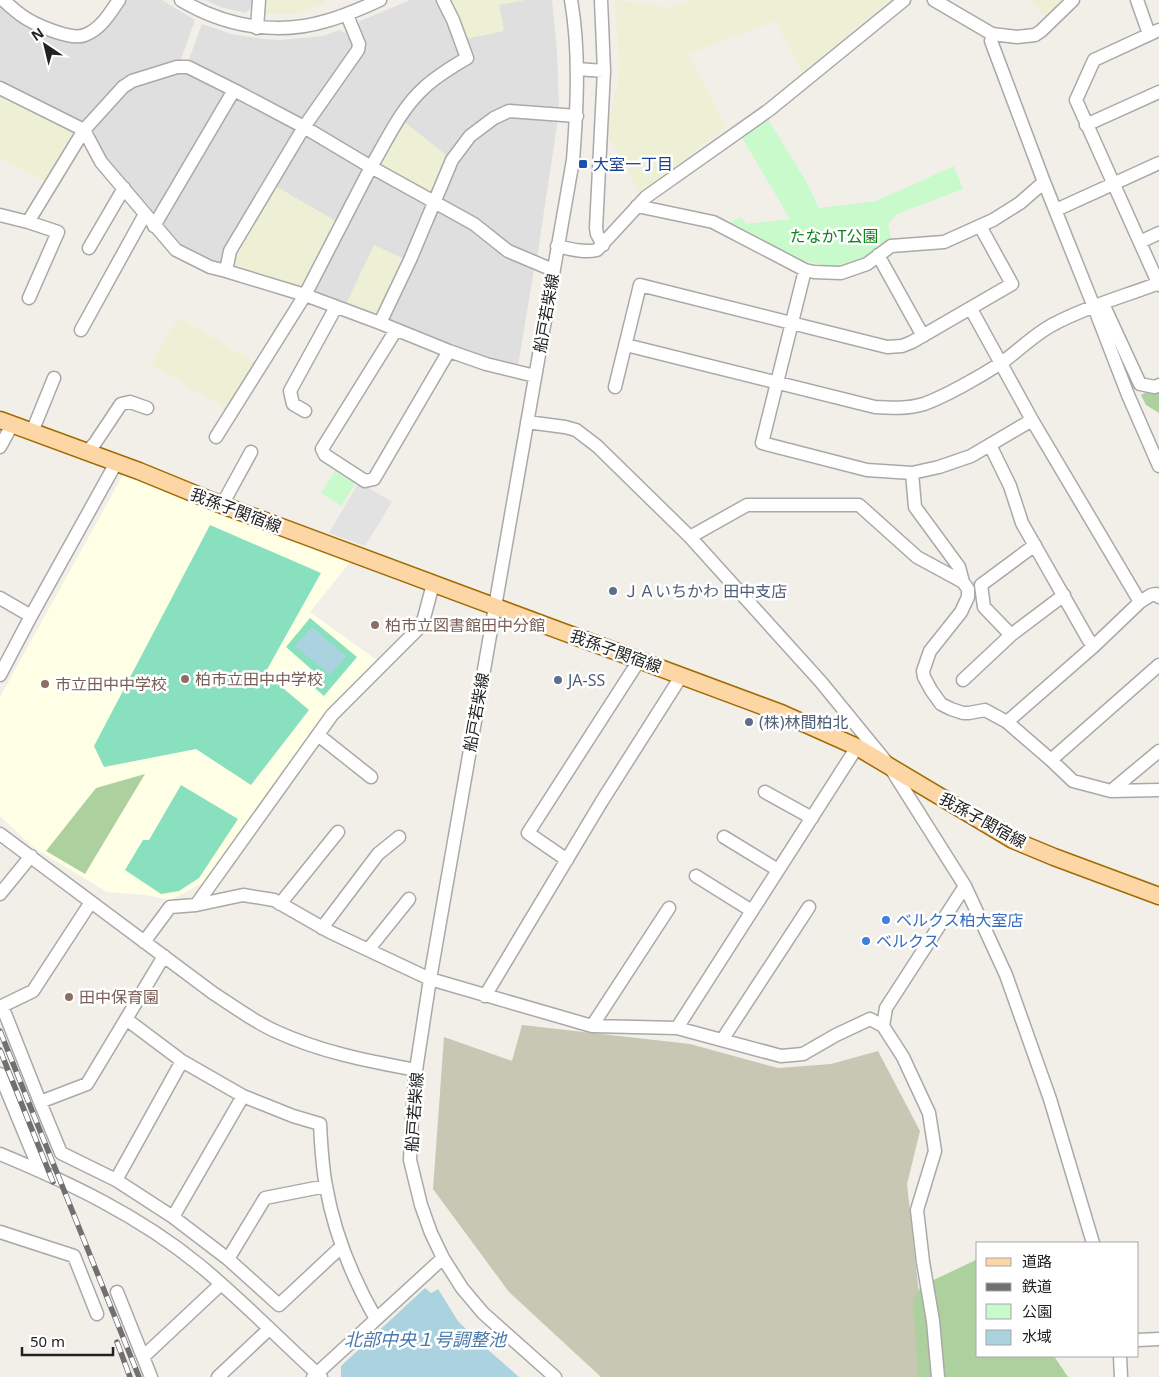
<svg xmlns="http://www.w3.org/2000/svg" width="1159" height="1377" font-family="'Noto Sans','Noto Sans JP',sans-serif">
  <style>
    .residential { fill: #e0dfdf }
    .education { fill: #ffffe5 }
    .construction { fill: #c7c7b4 }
    .farmland { fill: #eef0d5 }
    .forest { fill: #add19e }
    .park { fill: #c8facc }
    .pitch { fill: #88e0be }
    .parking { fill: #e2e2e2 }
    .water { fill: #aad3df }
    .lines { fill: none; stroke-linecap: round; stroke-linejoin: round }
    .minor-casing { stroke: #a9a9a9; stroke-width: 15 }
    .major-casing { stroke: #a06b00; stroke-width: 19 }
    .minor { stroke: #fff; stroke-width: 12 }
    .major { stroke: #fcd6a4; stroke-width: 16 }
    .rail-casing { stroke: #707070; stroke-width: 5.5 }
    .rail { stroke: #fff; stroke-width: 4; stroke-dasharray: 11; stroke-linecap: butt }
    .transit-dot { fill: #1a4fb4; stroke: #fff; stroke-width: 2 }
    .service-dot { fill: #5c6f8a; stroke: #fff; stroke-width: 2 }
    .education-dot { fill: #8d6e63; stroke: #fff; stroke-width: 2 }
    .shop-dot { fill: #3f7fe0; stroke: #fff; stroke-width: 2 }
    .labels { text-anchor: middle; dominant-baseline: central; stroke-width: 5; stroke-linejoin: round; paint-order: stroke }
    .transit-label { font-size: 16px; fill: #164399; stroke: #fff; text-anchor: start }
    .park-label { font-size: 16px; fill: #0c8416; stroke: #fff }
    .street-label { font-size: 16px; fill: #222; stroke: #fff }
    .service-label { font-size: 16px; fill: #4e5e75; stroke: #fff; text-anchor: start }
    .education-label { font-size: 16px; fill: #785e54; stroke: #fff; text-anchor: start }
    .shop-label { font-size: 16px; fill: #366cbe; stroke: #fff; text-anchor: start }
    .water-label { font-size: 18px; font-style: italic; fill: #4a7aab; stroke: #fff }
  </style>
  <rect width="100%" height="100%" fill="#f2efe9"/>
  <path class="residential" d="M126,0H162L195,20L180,62L132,76L86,119L79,121L0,82V5L59,39L106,27Z
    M205,0H254L253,7L245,13L220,7Z
    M410,0H437L449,23L460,51L459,58L428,76L410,93L371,156L365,158L315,128L314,122L361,53L358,30L360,21Z
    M524,0H552L557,50L559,106L555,109L507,105L468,131L456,143L447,156L404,122L417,104L430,90L456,70L473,62L465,39L499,4Z
    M202,24L231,34L264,39L280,40L323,36L339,30L348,34L353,43L352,48L305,117L299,118L188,62Z
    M180,72H187L223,90L225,97L156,212L150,213L104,158L91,133L92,127L128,89Z
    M240,100L293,127L295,132L223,260L219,264L213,263L180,247L161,229L162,223L234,101Z
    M508,116L558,119L537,258L511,247L445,203L442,197L455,164L474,139Z
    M311,136L361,166L362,172L337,222L275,186L303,138Z
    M376,177L424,204L426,209L404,259L346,304L318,294L315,289L371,178Z
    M441,211L471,229L506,257L534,270L518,366L490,359L453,346L391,322L389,315L435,213Z"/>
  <path class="education" d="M124,473L350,562L310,612L378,661L329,709L206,881L171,900L145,895L107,892L33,847L0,816V697Z"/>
  <path class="construction" d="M522,1025L690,1044L778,1068L831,1064L878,1051L920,1131L907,1184L928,1377H601L509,1292L433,1189L444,1037L512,1061Z"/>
  <path class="farmland" d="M265,0H324L325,3L295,14H264Z
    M449,0H524L499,5L504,31L465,39Z
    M614,0L669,8L690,0H890L802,73L775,21L688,54L726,126L641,195L606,132L620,71Z
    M1029,0H1062L1046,17Z
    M0,94L71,129L72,135L44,181L0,159Z
    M404,122L447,156L433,190L428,193L382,168L380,162Z
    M275,186L337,222L305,286L299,288L236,268L233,263L234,254Z
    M374,245L404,259L379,313L374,315L346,304Z
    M179,317L257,364L227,410L151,364Z"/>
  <path class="forest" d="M1159,389V413L1146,405L1141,395L1148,391Z
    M145,774L85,874L46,851L96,788Z
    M978,1259V1356H1054L1068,1377H918L913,1301L921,1286Z"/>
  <path class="park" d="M767,118L806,181L819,208L876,201L954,166L963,189L897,214L888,224L891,239C876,251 856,265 836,266C809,268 753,239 729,223L741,217L746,224L790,219L741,136Z
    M335,471L355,484L341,506L321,493Z"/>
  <path class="pitch" d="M210,525L321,573L265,673L309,710L251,785L196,749L104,767L94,746Z
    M310,618L357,657L324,696L303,678L311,669L286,647Z
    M181,785L238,819L199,878L179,891L161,894L125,870L143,840H149Z"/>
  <path class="parking" d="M359,482L392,502L365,546L329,533Z"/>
  <path class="water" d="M312,627L346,656L330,675L295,646Z
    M425,1288L431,1293L438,1289L458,1321L478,1341L519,1377H341V1366Z"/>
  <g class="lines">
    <g class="minor-casing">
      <path id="minor" d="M3,0C9,5 14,10 21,15C33,24 71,41 85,35C101,29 110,13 119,0
        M181,0C224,26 277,36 326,21C345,16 362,8 380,0
        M443,0L453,20L467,58C452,67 438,75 425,87C401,108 387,140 371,167L474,224L508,251L553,270
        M601,0L604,71L596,228L597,234L603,245
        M934,0L992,34L1017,37L1035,35L1041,31L1073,0
        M1137,0L1149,34
        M257,28L259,0
        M1159,30L1094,60L1076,100L1159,285
        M992,34L991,41L1044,182L1094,307L1128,395L1159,466
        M577,69L604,71
        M0,88L84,130L101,162L176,250L210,267L226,271L305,295L380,323L449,351L486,364L535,376
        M1086,125L1159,92
        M637,206L713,222L805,270L814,272L841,273L867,264L891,246L944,242L993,220L1020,203L1044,182
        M1056,210L1159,163
        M0,215L28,222L84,130L123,87L132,81L177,67H188L234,90L304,127L371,167L305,295L216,437
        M28,222L58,232L29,298
        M154,226L234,90
        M1140,242L1159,233
        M557,246C570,249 584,253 597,250L646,197L769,110L904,0
        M89,248L124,188
        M878,255L923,336
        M805,270L762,443L867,470L912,473L939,467L971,456L1032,420
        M226,271L230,251L304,127L358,50L359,44L347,15
        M1103,304L1140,384L1155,387L1159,385
        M971,309L1032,420L1140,602
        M380,323L410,260L452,160L470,136L494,118L509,111L577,116
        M81,330L145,214
        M396,330L322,449L325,455L365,481L374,479L449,351
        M626,345L875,407C891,408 908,409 924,404C946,396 981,376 1001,363C1020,350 1035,333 1056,323C1088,306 1125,296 1159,283
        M615,387L640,285L887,347L902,346L912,342L1012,284L980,226
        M305,411L293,404L290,391L336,307
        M527,422L565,427L576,430L597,446L690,537L821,682L888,764L965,886L1006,975L1050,1099L1093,1243
        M32,432L54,378
        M990,445L1010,486L1022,523L1088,639L1094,646
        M0,447L12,425
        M87,452L95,443L121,404L130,402L147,408
        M912,473L915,507L959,567L963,582L968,589V597L961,612L930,651L923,671L924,677L931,690L941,704L951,709L963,713H969L985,710L1007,722
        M222,505L251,452
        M690,537L747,505H859L917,557L963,582
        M1159,597L1156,594L1151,595L1140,602L1094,646L1007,722L1051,760L1073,781L1111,791L1159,790
        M0,598L31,616
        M1011,635L984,607L981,585L1035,545
        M0,675L31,616L116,463
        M963,680L1011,635L1064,595
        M318,735L371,777
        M1051,760L1159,665
        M1111,791L1159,751
        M765,792L812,818
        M0,834L213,993C233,1006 253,1021 275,1031C320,1052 368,1061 416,1070
        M724,837L778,870
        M567,860L528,833L640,659
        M696,876L752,911
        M0,894L31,856
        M280,904L338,832
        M196,905L332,715L418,629L424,618L433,584
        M322,928L378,854L399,837
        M144,942L170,907L196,905L243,895L274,900L330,932L430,979L592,1026L677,1028L781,1056L803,1054L836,1035L870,1019L883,1026L903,1057L929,1113L935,1151L917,1210L923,1262L933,1321L938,1377
        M368,950L409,899
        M485,996L602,801L682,675
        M126,1019L182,1061
        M592,1026L669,908
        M883,1026L886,1008L965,886
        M677,1028L857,747
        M722,1040L809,907
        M0,1074L40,1171
        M40,1102L2,1006L33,991L91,902
        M0,1154C70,1183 139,1216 198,1264C241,1299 280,1340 321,1377
        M116,1180L61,1153L40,1102L87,1084L164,956
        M173,1217L243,1096
        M0,1232L74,1256L97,1314
        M341,1247L279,1305L228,1259L173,1217L116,1180L182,1061L243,1096L293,1116L320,1124C321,1144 322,1165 326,1186C334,1233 352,1277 376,1319
        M228,1259L265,1198L326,1186
        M117,1292L151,1377
        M1138,1340L1159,1339
        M1120,1356L1121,1377
        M143,1357L221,1284
        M218,1377L269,1329
        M313,1377L443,1258
        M555,1377L483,1313L462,1288L443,1258L431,1233L421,1205L410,1160L412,1117L416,1070L430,979L573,160C577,109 580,51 571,0"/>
    </g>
    <g class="major-casing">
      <path id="major" d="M0,420L139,471L222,505L781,713L857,747L1013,840L1054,857L1159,896"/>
    </g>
    <use href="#minor" class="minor"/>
    <use href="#major" class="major"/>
    <g class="rail-casing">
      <path id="rail" d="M0,1031L139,1377
        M0,1050L53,1182
        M117,1342L130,1377"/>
    </g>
    <use href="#rail" class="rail"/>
  </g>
  <rect class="transit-dot" x="578" y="159" width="10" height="10" rx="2.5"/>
  <g class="service-dot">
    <circle cx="613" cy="591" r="5"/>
    <circle cx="558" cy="680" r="5"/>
    <circle cx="749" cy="722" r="5"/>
  </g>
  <g class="education-dot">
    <circle cx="375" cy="625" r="5"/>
    <circle cx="185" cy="679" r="5"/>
    <circle cx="45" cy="684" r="5"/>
    <circle cx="69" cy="997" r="5"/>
  </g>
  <g class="shop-dot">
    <circle cx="886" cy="920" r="5"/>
    <circle cx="866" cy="941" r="5"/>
  </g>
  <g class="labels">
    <g class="transit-label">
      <text x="593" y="164">大室一丁目</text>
    </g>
    <g class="park-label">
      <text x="834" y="236">たなかT公園</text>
    </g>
    <g class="street-label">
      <text transform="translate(546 313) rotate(-80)">船戸若柴線</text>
      <text transform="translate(236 510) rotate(21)">我孫子関宿線</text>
      <text transform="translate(616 651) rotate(20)">我孫子関宿線</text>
      <text transform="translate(476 712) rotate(-80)">船戸若柴線</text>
      <text transform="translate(983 820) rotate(29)">我孫子関宿線</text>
      <text transform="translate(414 1112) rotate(-86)">船戸若柴線</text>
    </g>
    <g class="service-label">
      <text x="623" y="591">ＪＡいちかわ 田中支店</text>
      <text x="568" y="680">JA-SS</text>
      <text x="759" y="722">(株)林間柏北</text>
    </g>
    <g class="education-label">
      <text x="385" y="625">柏市立図書館田中分館</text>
      <text x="195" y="679">柏市立田中中学校</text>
      <text x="55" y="684">市立田中中学校</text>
      <text x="79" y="997">田中保育園</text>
    </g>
    <g class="shop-label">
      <text x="896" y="920">ベルクス柏大室店</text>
      <text x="876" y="941">ベルクス</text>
    </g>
    <g class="water-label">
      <text x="425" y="1339">北部中央１号調整池</text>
    </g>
  </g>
  <rect x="976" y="1242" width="162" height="115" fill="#ffffff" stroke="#a7a7a7"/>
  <rect x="986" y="1258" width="25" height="8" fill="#fcd6a4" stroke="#a7a7a7"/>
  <text x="1022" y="1267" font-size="15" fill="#222222">道路</text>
  <rect x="986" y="1283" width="25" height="8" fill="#707070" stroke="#a7a7a7"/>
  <text x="1022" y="1292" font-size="15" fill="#222222">鉄道</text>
  <rect x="986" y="1304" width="25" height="15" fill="#c8facc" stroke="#a7a7a7"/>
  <text x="1022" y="1317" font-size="15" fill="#222222">公園</text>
  <rect x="986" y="1330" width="25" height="15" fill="#aad3df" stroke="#a7a7a7"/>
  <text x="1022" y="1342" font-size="15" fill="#222222">水域</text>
  <g transform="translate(45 45) rotate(325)" stroke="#ffffff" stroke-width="4" paint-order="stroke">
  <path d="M0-4L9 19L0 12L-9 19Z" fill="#222222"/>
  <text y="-8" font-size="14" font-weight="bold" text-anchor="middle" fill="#222222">N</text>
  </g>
  <path d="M22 1347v8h91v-8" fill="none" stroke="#222222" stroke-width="2.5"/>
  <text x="30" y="1347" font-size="15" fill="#222222" stroke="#ffffff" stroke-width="4" paint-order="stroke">50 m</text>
</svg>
